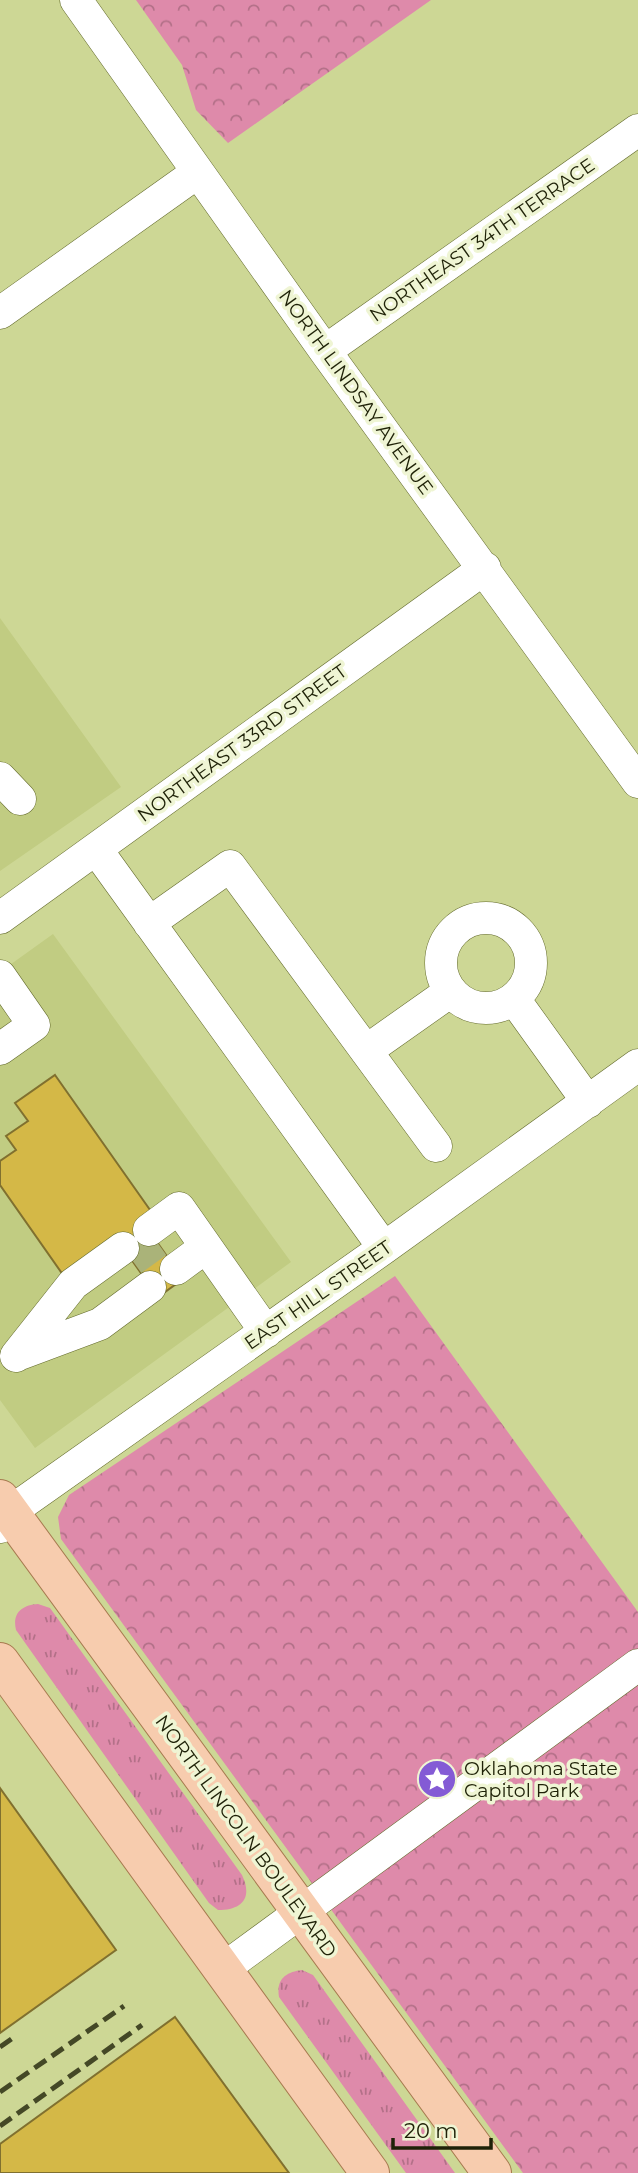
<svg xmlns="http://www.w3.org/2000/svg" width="638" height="2173" font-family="Montserrat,sans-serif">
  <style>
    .built { fill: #c1cc82 }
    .grass { fill: url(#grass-tufts) }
    .park { fill: url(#park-crowns) }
    .building { fill: #d4b847; stroke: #80702f; stroke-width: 2 }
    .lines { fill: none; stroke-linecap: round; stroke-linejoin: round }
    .minor-tunnel { stroke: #aab379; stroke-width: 32; stroke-dasharray: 32 16; stroke-linecap: butt }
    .minor-casing { stroke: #646b2d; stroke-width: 33 }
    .major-casing { stroke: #a77a50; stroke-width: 40 }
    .minor { stroke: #fff; stroke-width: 32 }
    .major { stroke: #f7ccae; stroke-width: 38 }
    .rail { stroke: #444826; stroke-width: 5; stroke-dasharray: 14 7; stroke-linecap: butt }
    .labels { text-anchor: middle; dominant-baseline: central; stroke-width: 7; stroke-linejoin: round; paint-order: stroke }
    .street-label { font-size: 19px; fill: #1e2107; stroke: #eff5d4 }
    .poi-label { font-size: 19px; fill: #1e2107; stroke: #eff5d4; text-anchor: start }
  </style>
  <defs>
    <pattern id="grass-tufts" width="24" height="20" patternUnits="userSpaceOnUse" patternTransform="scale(1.75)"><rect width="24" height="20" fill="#de8aaa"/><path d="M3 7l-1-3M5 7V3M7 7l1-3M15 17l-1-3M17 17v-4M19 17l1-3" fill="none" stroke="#b37088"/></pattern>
    <pattern id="park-crowns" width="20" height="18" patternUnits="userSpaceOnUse" patternTransform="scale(1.75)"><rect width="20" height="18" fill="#de8aaa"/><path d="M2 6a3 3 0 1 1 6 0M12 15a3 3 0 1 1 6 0" fill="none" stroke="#b37088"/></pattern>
  </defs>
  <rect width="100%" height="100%" fill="#cdd795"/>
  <path class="built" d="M0,618L121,787L0,871Z
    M53,934L291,1262L35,1448L0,1400V972Z"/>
  <path class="grass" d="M38,1604L50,1608L242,1875C253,1898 242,1910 218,1910L209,1903L16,1630C12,1613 22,1605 38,1604Z
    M302,1970L313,1975L455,2173H406L279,1997C276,1979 286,1972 302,1970Z"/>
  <path class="park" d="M136,0H431L228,143L196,110L182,65Z
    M395,1276L638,1612V2173H523L61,1539L58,1517L69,1495Z"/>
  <path class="building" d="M55,1075L155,1217L145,1225L183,1279L158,1297L121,1245L68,1282L0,1185V1161L16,1150L6,1136L28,1121L15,1103Z
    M0,1788L116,1950L0,2033Z
    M175,2017L289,2173H0V2144Z"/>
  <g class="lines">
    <path class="minor-tunnel" d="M132,1260L157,1242"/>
    <g class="minor-casing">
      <path id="minor" d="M76,0L325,351L638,782
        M0,313L198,172
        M325,351L638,130
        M0,778L20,799
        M96,849L384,1248
        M441 963a45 45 0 1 1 90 0a45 45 0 1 1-90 0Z
        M0,918L485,568
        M149,923L230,866L436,1146
        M0,976L34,1025L0,1049
        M514,999L588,1102
        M366,1051L451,991
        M149,1230L179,1208L266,1332
        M176,1269L206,1247
        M17,1355L100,1324L150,1287
        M16,1356L73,1284L123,1248
        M0,1527L10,1512L384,1248L638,1065
        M223,1969L638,1665"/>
    </g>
    <g class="major-casing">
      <path id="major" d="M0,1499L492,2173
        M0,1662L370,2173"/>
    </g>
    <use href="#minor" class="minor"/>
    <use href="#major" class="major"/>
    <path class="rail" d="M0,2047L17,2035
      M0,2092L124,2006
      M0,2126L142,2025"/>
  </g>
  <defs>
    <g id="sight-disc" transform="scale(2.0125)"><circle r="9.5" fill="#845bd5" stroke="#eff5d4"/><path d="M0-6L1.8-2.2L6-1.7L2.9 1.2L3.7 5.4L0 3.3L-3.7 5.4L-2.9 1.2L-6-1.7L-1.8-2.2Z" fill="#fff"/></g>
  </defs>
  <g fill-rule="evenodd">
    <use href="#sight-disc" x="437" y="1779"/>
  </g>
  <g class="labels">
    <g class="street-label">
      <text transform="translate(482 240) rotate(-35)">NORTHEAST 34TH TERRACE</text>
      <text transform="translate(356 392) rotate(54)">NORTH LINDSAY AVENUE</text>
      <text transform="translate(242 743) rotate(-36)">NORTHEAST 33RD STREET</text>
      <text transform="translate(318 1295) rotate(-35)">EAST HILL STREET</text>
      <text transform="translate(246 1836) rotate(54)">NORTH LINCOLN BOULEVARD</text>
    </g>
    <g class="poi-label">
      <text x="464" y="1768">Oklahoma State<tspan x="464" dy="22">Capitol Park</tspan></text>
    </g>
  </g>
  <path d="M393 2138v10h98v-10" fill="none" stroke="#1e2107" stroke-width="3.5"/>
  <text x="404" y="2138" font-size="21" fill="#1e2107" stroke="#eff5d4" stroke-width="5" paint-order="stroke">20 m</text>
</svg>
